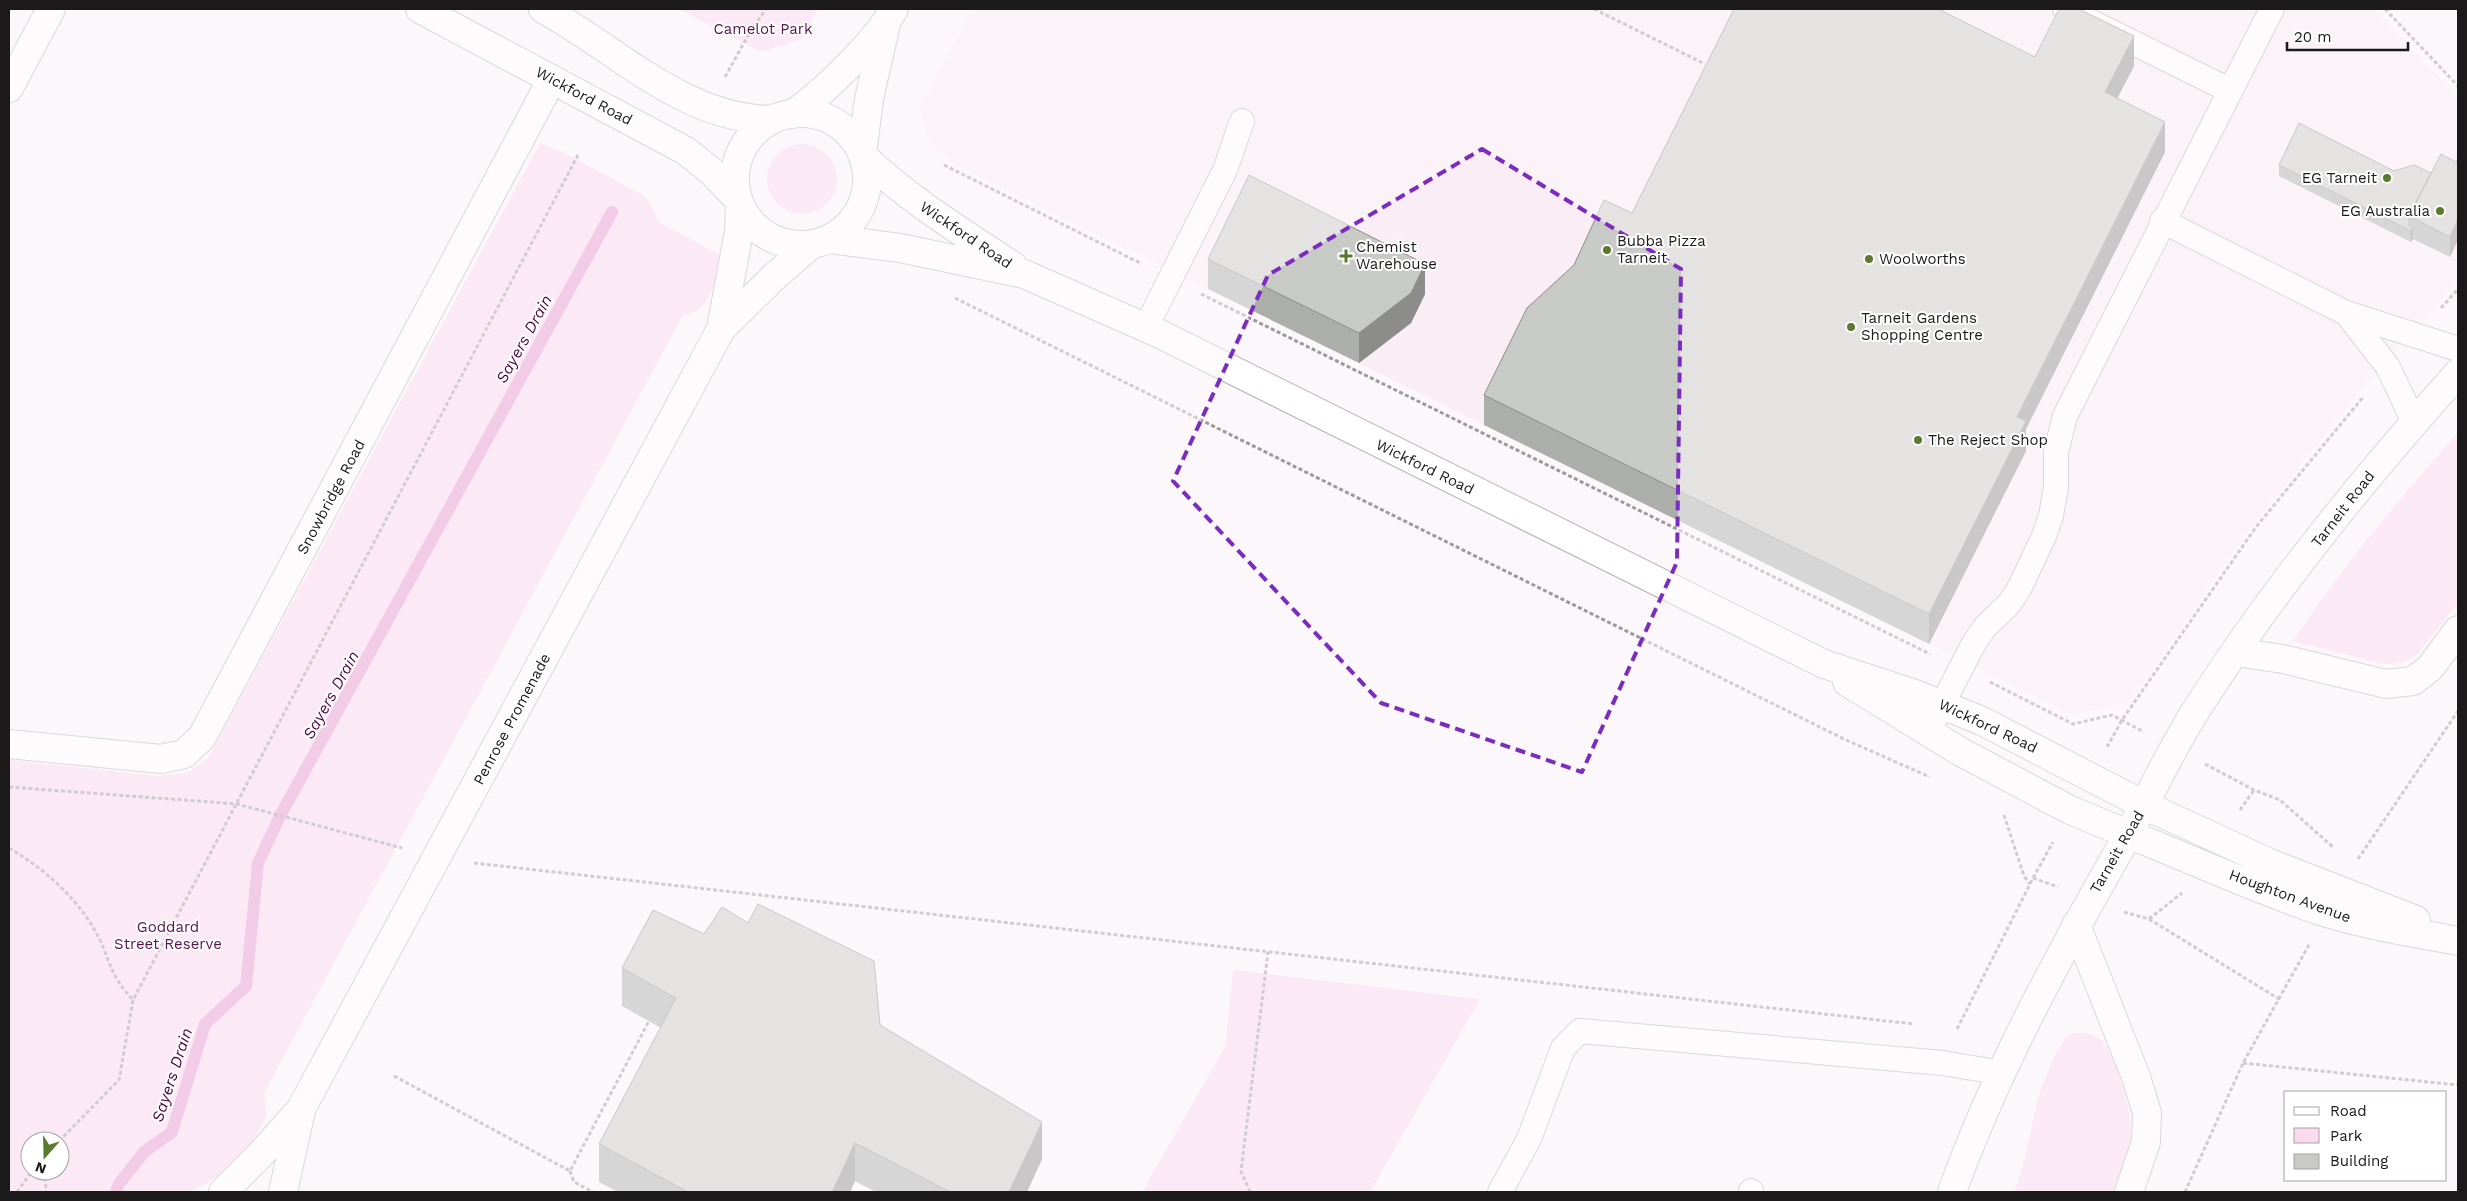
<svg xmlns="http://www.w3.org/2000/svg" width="2467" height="1201" font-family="'Work Sans',sans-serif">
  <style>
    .built { fill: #faedf6 }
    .green { fill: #fbd9f0; fill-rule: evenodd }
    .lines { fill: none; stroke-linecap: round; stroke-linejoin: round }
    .stream { stroke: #e696d1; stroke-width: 12 }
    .service-casing { stroke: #b6b1b4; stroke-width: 26 }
    .minor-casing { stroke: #b6b1b4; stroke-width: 30 }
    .tertiary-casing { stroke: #b6b1b4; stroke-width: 30 }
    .secondary-casing { stroke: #b6b1b4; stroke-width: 30 }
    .path { stroke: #9e9a9c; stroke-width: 3; stroke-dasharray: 4 2.5; stroke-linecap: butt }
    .service { stroke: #fff; stroke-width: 24 }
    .minor { stroke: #fff; stroke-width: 28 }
    .tertiary { stroke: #fff; stroke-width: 28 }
    .secondary { stroke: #fff; stroke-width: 28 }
    .wall { fill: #acaeaa }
    .shaded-wall { fill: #8c8d8b }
    .building { fill: #c8cac6; stroke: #8c8d8b }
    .marked { fill: none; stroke: #7b2cbf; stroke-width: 4; stroke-dasharray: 10 6; stroke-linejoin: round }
    .poi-dot { fill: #5b792f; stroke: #fff; stroke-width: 2 }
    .labels { text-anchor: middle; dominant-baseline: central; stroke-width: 4; stroke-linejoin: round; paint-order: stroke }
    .park-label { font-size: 15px; fill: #59144c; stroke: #fff }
    .street-label { font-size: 15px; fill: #1b191a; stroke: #fff }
    .poi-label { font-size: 15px; fill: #1b191a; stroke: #fff; text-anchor: start }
    .water-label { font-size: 16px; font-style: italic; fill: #4f0742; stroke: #fff }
  </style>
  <rect width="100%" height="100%" fill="#fcf7fa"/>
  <path class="built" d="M973,9H2375L2458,98V282L2370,378L2243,538L2129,703L2073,715L950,162L951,159L931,147L919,108Z"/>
  <path class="green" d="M679,9H818L802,39L761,52Z
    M540,143L565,153L646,197L659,222L722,256C716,278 710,314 683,315L264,1093L267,1112L265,1119L248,1149L223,1174L190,1192H9V760L158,776L187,773L208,758ZM30,1141H60V1171H30Z
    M767 179a35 35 0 1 1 70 0a35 35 0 1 1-70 0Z
    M2458,433V603L2418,653L2403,663L2384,664L2293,641C2339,571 2401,496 2458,433Z
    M1233,970L1480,999L1370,1192H1142L1225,1047Z
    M2076,1033C2087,1033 2096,1034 2104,1043C2115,1056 2133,1117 2131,1134C2130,1155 2120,1174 2112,1192H2014L2024,1162L2039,1094L2056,1052L2067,1036Z"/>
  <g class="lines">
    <path class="stream" d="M116,1192L119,1184L144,1152L172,1132L205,1024L246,986L258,863L280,816L612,212"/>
    <g class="service-casing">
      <path id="service" d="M2065,9L2229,90
        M2162,221L2346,313L2458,349
        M2346,313L2388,367L2414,422
        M1146,327L1225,170L1242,121
        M1928,732L1974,643L1985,627L2009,604L2019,589L2044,536L2051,516L2056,487V452L2065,416L2272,9
        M1500,1192L1529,1139L1563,1048L1580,1031L1943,1063L2002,1073
        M1751,1192V1191"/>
    </g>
    <g class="minor-casing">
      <path id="minor" d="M9,88L51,9
        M2236,652L2283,659L2386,684L2413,681L2430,668L2458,630
        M9,744L161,759L184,754L202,737L552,79
        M2144,805L2272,864L2416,920
        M2128,834C2194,860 2259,891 2327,913C2370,926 2415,933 2458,941
        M2076,925L2136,1077L2147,1113L2146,1142L2129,1192"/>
    </g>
    <g class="tertiary-casing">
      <path id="tertiary" d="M420,9L686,151L711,171L738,199
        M543,9C617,49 683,119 772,120
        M735 179a66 66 0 1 1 132 0a66 66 0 1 1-132 0Z
        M793,114C823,93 877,41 894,9
        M862,154L869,99L886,24
        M863,156C908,199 960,231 1013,266
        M829,239L900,248L1024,274L1158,333L1824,664L1915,694L1982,721L2144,805
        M721,329L739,231L740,204
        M1847,682L1961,752L2070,810L2128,834
        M223,1192L260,1155L301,1109L721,329L774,277L812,244
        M283,1192L301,1111"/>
    </g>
    <g class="secondary-casing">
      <path id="secondary" d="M1952,1192C1997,1067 2062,950 2128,835C2150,795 2169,754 2193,715C2270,593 2362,480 2458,373"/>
    </g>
    <path class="path" d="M1594,9L1705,64
      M2385,9L2458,86
      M725,77L750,32L766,9
      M944,165L1142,264
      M1201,294L1930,654
      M955,298L1846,740L1930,777
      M2441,308L2458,289
      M1990,682L2073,724L2112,715L2144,732
      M2107,747L2122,720L2256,527L2364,396
      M2205,764L2254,790L2280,800L2334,848
      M9,787L237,804L402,848
      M2240,810L2254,790
      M2004,815L2024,876L2030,884
      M9,848C45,869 81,901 100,940C112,967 111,976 133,1000
      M2358,859L2458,711
      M474,863L1914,1024
      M2033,878L2053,842
      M2124,912L2149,919L2279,999
      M2149,919L2182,893
      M1957,1029L2033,878L2058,887
      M2243,1063L2458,1085
      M394,1076L570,1171L649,1021
      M59,1141L119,1080L133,1000L578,155
      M45,1171L46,1192
      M570,1171L574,1182L593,1192
      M17,1192L32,1171
      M1250,1192L1241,1171L1268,952
      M2185,1192L2243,1063L2310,943"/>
    <use href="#service" class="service"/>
    <use href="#minor" class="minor"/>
    <use href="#tertiary" class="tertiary"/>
    <use href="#secondary" class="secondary"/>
  </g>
  <path class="wall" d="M2035,57L2134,66L2117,98L2165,152L2026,429V451L1929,644L1484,425V395L1632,213Z
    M2456,162L2450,257L2413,239L2411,242L2279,176V165L2431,173Z
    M1208,259L1425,294L1411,323L1359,363L1208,289Z
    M622,968L880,1025L1042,1159L1027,1192H876L855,1181L850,1192H618L599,1182V1144L661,1028L622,1006Z"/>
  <path class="shaded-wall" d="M2134,36V66L2105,122V92Z
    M2165,122V152L2026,429V451L1929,644V614L2017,417Z
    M2458,219V240L2450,257V237Z
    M2413,228V239L2411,242V231Z
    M1425,264V294L1411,323L1359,363V333Z
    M1042,1122V1159L1027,1192H1009Z
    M855,1143V1181L850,1192H832Z"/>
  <path class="building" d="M1734,9H1938L2035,57L2059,9H2079L2134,36L2105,92L2165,122L2017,417L2026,421L1929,614L1484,395L1527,308L1574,265L1604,200L1632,213Z
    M2299,123L2394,171L2414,165L2431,173L2409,216V226L2413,228L2411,231L2279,165Z
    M2441,154L2456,162L2458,157V219L2450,237L2409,216Z
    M1249,175L1425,264L1411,293L1359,333L1208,259Z
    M758,904L874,961L880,1025L1042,1122L1009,1192H950L855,1143L832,1192H688L599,1144L676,998L622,968L653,910L704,934L722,907L748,923Z"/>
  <path d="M0 0H2467V1201H0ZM1482,149L1681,269L1677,562L1582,772L1381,703L1173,481L1268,275Z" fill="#fcf7fa" fill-opacity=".55" fill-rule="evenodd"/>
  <path class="marked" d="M1482,149L1681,269L1677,562L1582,772L1381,703L1173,481L1268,275Z"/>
  <g class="poi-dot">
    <circle cx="2387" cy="178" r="5"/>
    <circle cx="2440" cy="211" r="5"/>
    <circle cx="1607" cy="250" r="5"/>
    <path d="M1343.5 248.5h5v5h5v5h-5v5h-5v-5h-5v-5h5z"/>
    <circle cx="1869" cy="259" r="5"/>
    <circle cx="1851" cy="327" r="5"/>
    <circle cx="1918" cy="440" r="5"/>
  </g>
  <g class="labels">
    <g class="park-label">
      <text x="763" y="29">Camelot Park</text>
      <text x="168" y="927">Goddard<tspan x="168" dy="17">Street Reserve</tspan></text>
    </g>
    <g class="street-label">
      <text transform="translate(584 96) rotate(28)">Wickford Road</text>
      <text transform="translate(966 235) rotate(34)">Wickford Road</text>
      <text transform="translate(1425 467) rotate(26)">Wickford Road</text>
      <text transform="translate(331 497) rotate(-62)">Snowbridge Road</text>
      <text transform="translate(2343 509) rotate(-52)">Tarneit Road</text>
      <text transform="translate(512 719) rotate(-62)">Penrose Promenade</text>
      <text transform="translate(1988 726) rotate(25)">Wickford Road</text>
      <text transform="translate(2117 852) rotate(-60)">Tarneit Road</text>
      <text transform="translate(2290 896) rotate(20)">Houghton Avenue</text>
    </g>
    <g class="poi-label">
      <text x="2377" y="178" text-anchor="end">EG Tarneit</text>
      <text x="2430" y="211" text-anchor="end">EG Australia</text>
      <text x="1617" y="241">Bubba Pizza<tspan x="1617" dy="17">Tarneit</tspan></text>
      <text x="1356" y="247">Chemist<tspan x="1356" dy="17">Warehouse</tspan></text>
      <text x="1879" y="259">Woolworths</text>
      <text x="1861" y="318">Tarneit Gardens<tspan x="1861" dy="17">Shopping Centre</tspan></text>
      <text x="1928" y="440">The Reject Shop</text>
    </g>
    <g class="water-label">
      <text transform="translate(524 339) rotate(-61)">Sayers Drain</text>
      <text transform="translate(331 695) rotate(-61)">Sayers Drain</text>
      <text transform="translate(172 1075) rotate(-72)">Sayers Drain</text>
    </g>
  </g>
  <rect width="2467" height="1201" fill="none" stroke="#1b191a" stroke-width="20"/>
  <rect x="2284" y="1091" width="162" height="90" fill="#ffffff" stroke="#a4a3a3"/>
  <rect x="2294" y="1107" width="25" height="8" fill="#ffffff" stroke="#a4a3a3"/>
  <text x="2330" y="1116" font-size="15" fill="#1b191a">Road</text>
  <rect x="2294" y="1128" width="25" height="15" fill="#fbd9f0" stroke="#a4a3a3"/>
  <text x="2330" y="1141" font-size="15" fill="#1b191a">Park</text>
  <rect x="2294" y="1154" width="25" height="15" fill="#c8cac6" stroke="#a4a3a3"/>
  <text x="2330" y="1166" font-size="15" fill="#1b191a">Building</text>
  <g transform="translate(45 1156) rotate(200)"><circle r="24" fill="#ffffff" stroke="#a4a3a3"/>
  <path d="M0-4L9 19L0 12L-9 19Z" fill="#5b792f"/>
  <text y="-8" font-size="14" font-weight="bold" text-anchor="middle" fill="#1b191a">N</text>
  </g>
  <path d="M2287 42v8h121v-8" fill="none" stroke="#1b191a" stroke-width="2.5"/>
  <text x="2294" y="42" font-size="15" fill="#1b191a" stroke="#ffffff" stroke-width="4" paint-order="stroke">20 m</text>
</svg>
